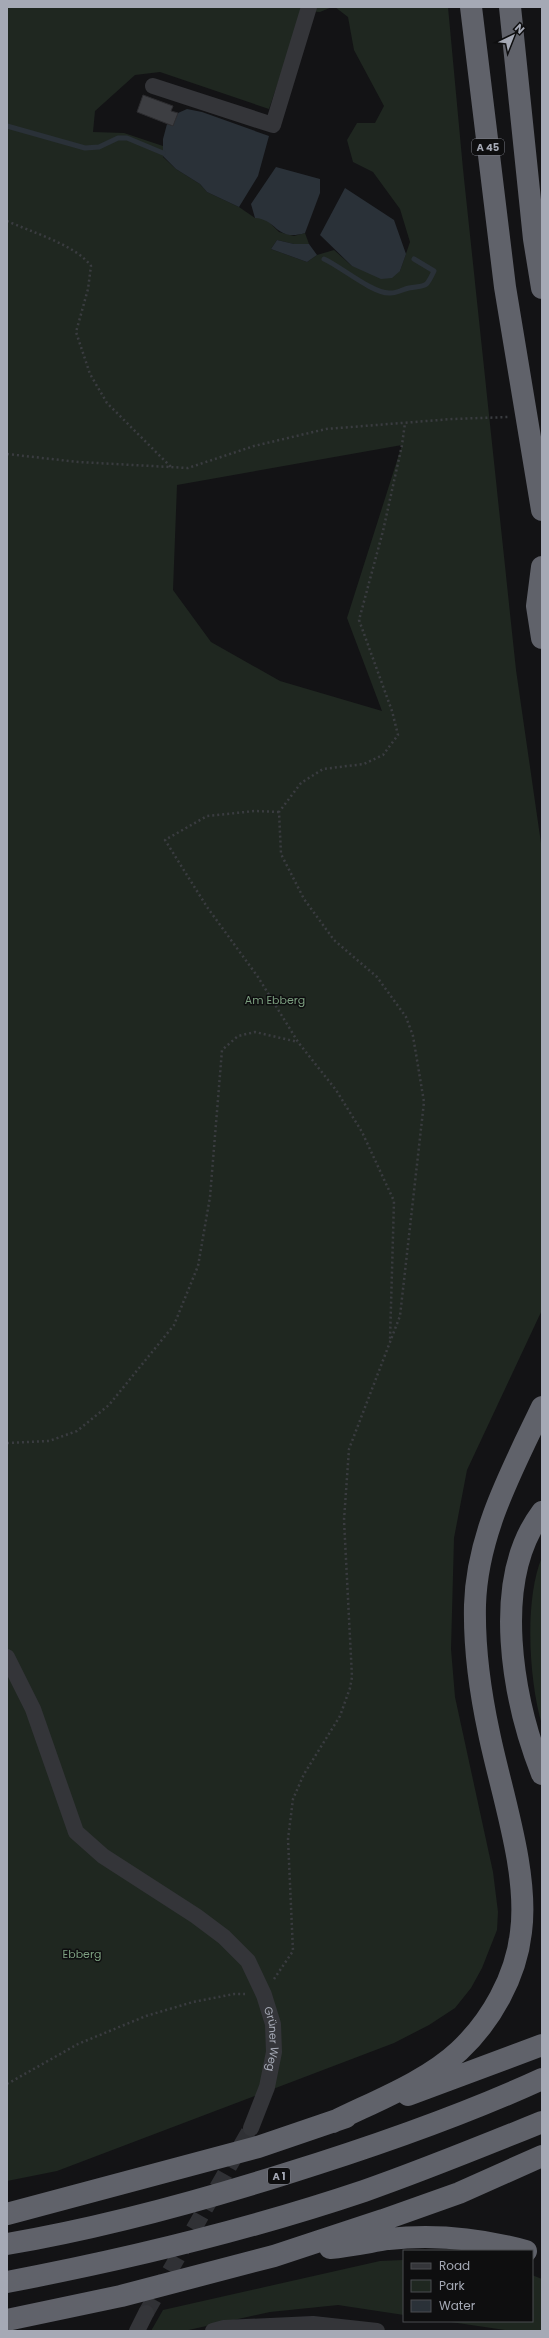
<svg xmlns="http://www.w3.org/2000/svg" width="549" height="2338" font-family="Poppins,sans-serif">
  <style>
    .green { fill: #1f2720; fill-rule: evenodd }
    .water { fill: #2a3138 }
    .lines { fill: none; stroke-linecap: round; stroke-linejoin: round }
    .stream { stroke: #2a3138; stroke-width: 5 }
    .building { fill: #3d3e42; stroke: #2d2d30 }
    .minor-tunnel { stroke: #303135; stroke-width: 16; stroke-dasharray: 16 8; stroke-linecap: butt }
    .path { stroke: #3a3c40; stroke-width: 2.5; stroke-dasharray: 2 3; stroke-linecap: butt }
    .minor { stroke: #343539; stroke-width: 16 }
    .highway { stroke: #60626a; stroke-width: 22 }
    .labels { text-anchor: middle; dominant-baseline: central; stroke-width: 3; stroke-linejoin: round; paint-order: stroke }
    .shield { fill: #0e0e0f; stroke: #787a83; stroke-width: 1 }
    .shield-label { font-size: 10px; font-weight: bold; fill: #a5a9b5 }
    .park-label { font-size: 11px; fill: #7c9f80; stroke: #0e0e0f }
    .street-label { font-size: 11px; fill: #a5a9b5; stroke: #0e0e0f }
  </style>
  <rect width="100%" height="100%" fill="#131315"/>
  <path class="green" d="M7,7H332L320,12L302,11L269,109L160,72L135,75L95,111L93,132L124,133L163,146V157L176,169L200,184L207,192L239,207L255,218H265L279,232L294,236L305,233L309,244H294L277,240L271,249L307,262L317,255L334,250L352,266L400,271L410,242L400,209L373,172L353,162L347,140L357,123H375L384,106L354,50L348,17L335,7H448L463,169L516,670L542,850V1310L467,1470L454,1538L451,1649L455,1697L493,1872L498,1912L497,1930L482,1968L471,1988L455,2008L429,2025L394,2043L57,2171L7,2181ZM402,445L347,618L382,711L280,681L211,642L173,590L177,485Z
    M542,1557V1725C529,1681 524,1600 542,1557Z
    M404,2260V2315L338,2305L270,2312L184,2331H151L163,2310L380,2261Z
    M532,2275L542,2279V2331H511L444,2321H532Z"/>
  <path class="water" d="M187,109L202,112L269,136L258,176L239,207L207,192L200,184L176,169L163,156V139L167,124L173,126L178,113Z
    M276,167L320,179V193L305,233C276,242 277,219 255,218L251,204Z
    M345,188L394,220L406,254L400,271L392,278L381,279L352,266L320,235Z
    M277,240L294,244H309L317,255L307,262L271,249Z"/>
  <g class="lines">
    <path class="stream" d="M7,126L85,148L99,147L118,138H127L163,153
      M324,259C340,266 372,293 389,293C396,294 403,289 409,288C427,285 426,288 434,271L414,259"/>
  </g>
  <path class="building" d="M143,95L173,106L171,111L178,113L173,126L137,112Z"/>
  <g class="lines">
    <path class="minor-tunnel" d="M146,2313L251,2128"/>
    <path class="path" d="M7,221C31,232 76,245 91,266L88,289L76,332L90,374L107,403L171,467
      M7,454L78,462L188,468L254,446L326,429L452,419L508,417
      M279,812L255,811L207,816L165,840L207,907L258,977L298,1042L336,1090L362,1132L394,1201L390,1340
      M7,1443L49,1441L77,1431L109,1405L174,1325L198,1266L210,1197L222,1050L238,1036L255,1032L298,1042
      M274,1979L293,1951L288,1839L293,1799L304,1774L340,1716L350,1688L352,1677L344,1520L349,1449L400,1316L424,1102L413,1036L406,1017L377,977L334,940L304,899L281,854L279,812L301,783L323,769L364,764L383,755L398,735L392,711L359,620L383,531L402,445L405,423
      M7,2084L78,2044L146,2016L193,2002L234,1994H245"/>
    <g class="minor">
      <path d="M153,86L273,125L309,7"/>
      <path id="s1" d="M7,1657L33,1709L76,1832L103,1856L196,1916L224,1937L248,1961L264,1995L273,2024L274,2052L267,2087L251,2128"/>
      <path d="M137,2331L146,2313"/>
      <path d="M213,2331L224,2328L313,2324L377,2331"/>
    </g>
    <path class="highway" d="M471,7L505,287L542,510
      M510,7L534,239L542,288
      M542,567L537,606L542,638
      M542,1512C490,1581 513,1700 542,1774
      M408,2095L542,2045
      M333,2122C373,2102 426,2082 459,2051C491,2021 516,1977 521,1932C529,1872 501,1792 489,1733C480,1691 474,1649 475,1605C477,1534 512,1470 542,1407
      M7,2214L258,2147L346,2117
      M7,2244C101,2228 193,2203 285,2174C372,2147 459,2117 542,2079
      M330,2248C350,2246 369,2242 388,2239C433,2234 482,2239 526,2251
      M7,2282C128,2259 248,2230 364,2191C424,2170 483,2146 542,2122
      M7,2320L121,2296L274,2256L383,2220L459,2193L542,2156"/>
  </g>
  <g class="labels">
    <g class="shield">
      <rect x="472" y="139" width="32" height="16" rx="3"/>
      <rect x="268" y="2168" width="22" height="16" rx="3"/>
    </g>
    <g class="shield-label">
      <text x="488" y="147">A 45</text>
      <text x="279" y="2176">A 1</text>
    </g>
    <g class="park-label">
      <text x="275" y="1000">Am Ebberg</text>
      <text x="82" y="1954">Ebberg</text>
    </g>
    <g class="street-label">
      <text stroke="none"><textPath href="#s1" startOffset="487">Grüner Weg</textPath></text>
    </g>
  </g>
  <rect width="549" height="2338" fill="none" stroke="#a5a9b5" stroke-width="16"/>
  <rect x="403" y="2250" width="130" height="72" fill="#0e0e0f" stroke="#4a4c51"/>
  <rect x="411" y="2263" width="20" height="6" fill="#343539" stroke="#4a4c51"/>
  <text x="439" y="2270" font-size="12" fill="#a5a9b5">Road</text>
  <rect x="411" y="2280" width="20" height="12" fill="#1f2720" stroke="#4a4c51"/>
  <text x="439" y="2290" font-size="12" fill="#a5a9b5">Park</text>
  <rect x="411" y="2300" width="20" height="12" fill="#2a3138" stroke="#4a4c51"/>
  <text x="439" y="2310" font-size="12" fill="#a5a9b5">Water</text>
  <g transform="translate(513 36) rotate(43)" stroke="#0e0e0f" stroke-width="3" paint-order="stroke">
  <path d="M0-3L7 15L0 10L-7 15Z" fill="#a5a9b5"/>
  <text y="-6" font-size="11" font-weight="bold" text-anchor="middle" fill="#a5a9b5">N</text>
  </g>
</svg>
